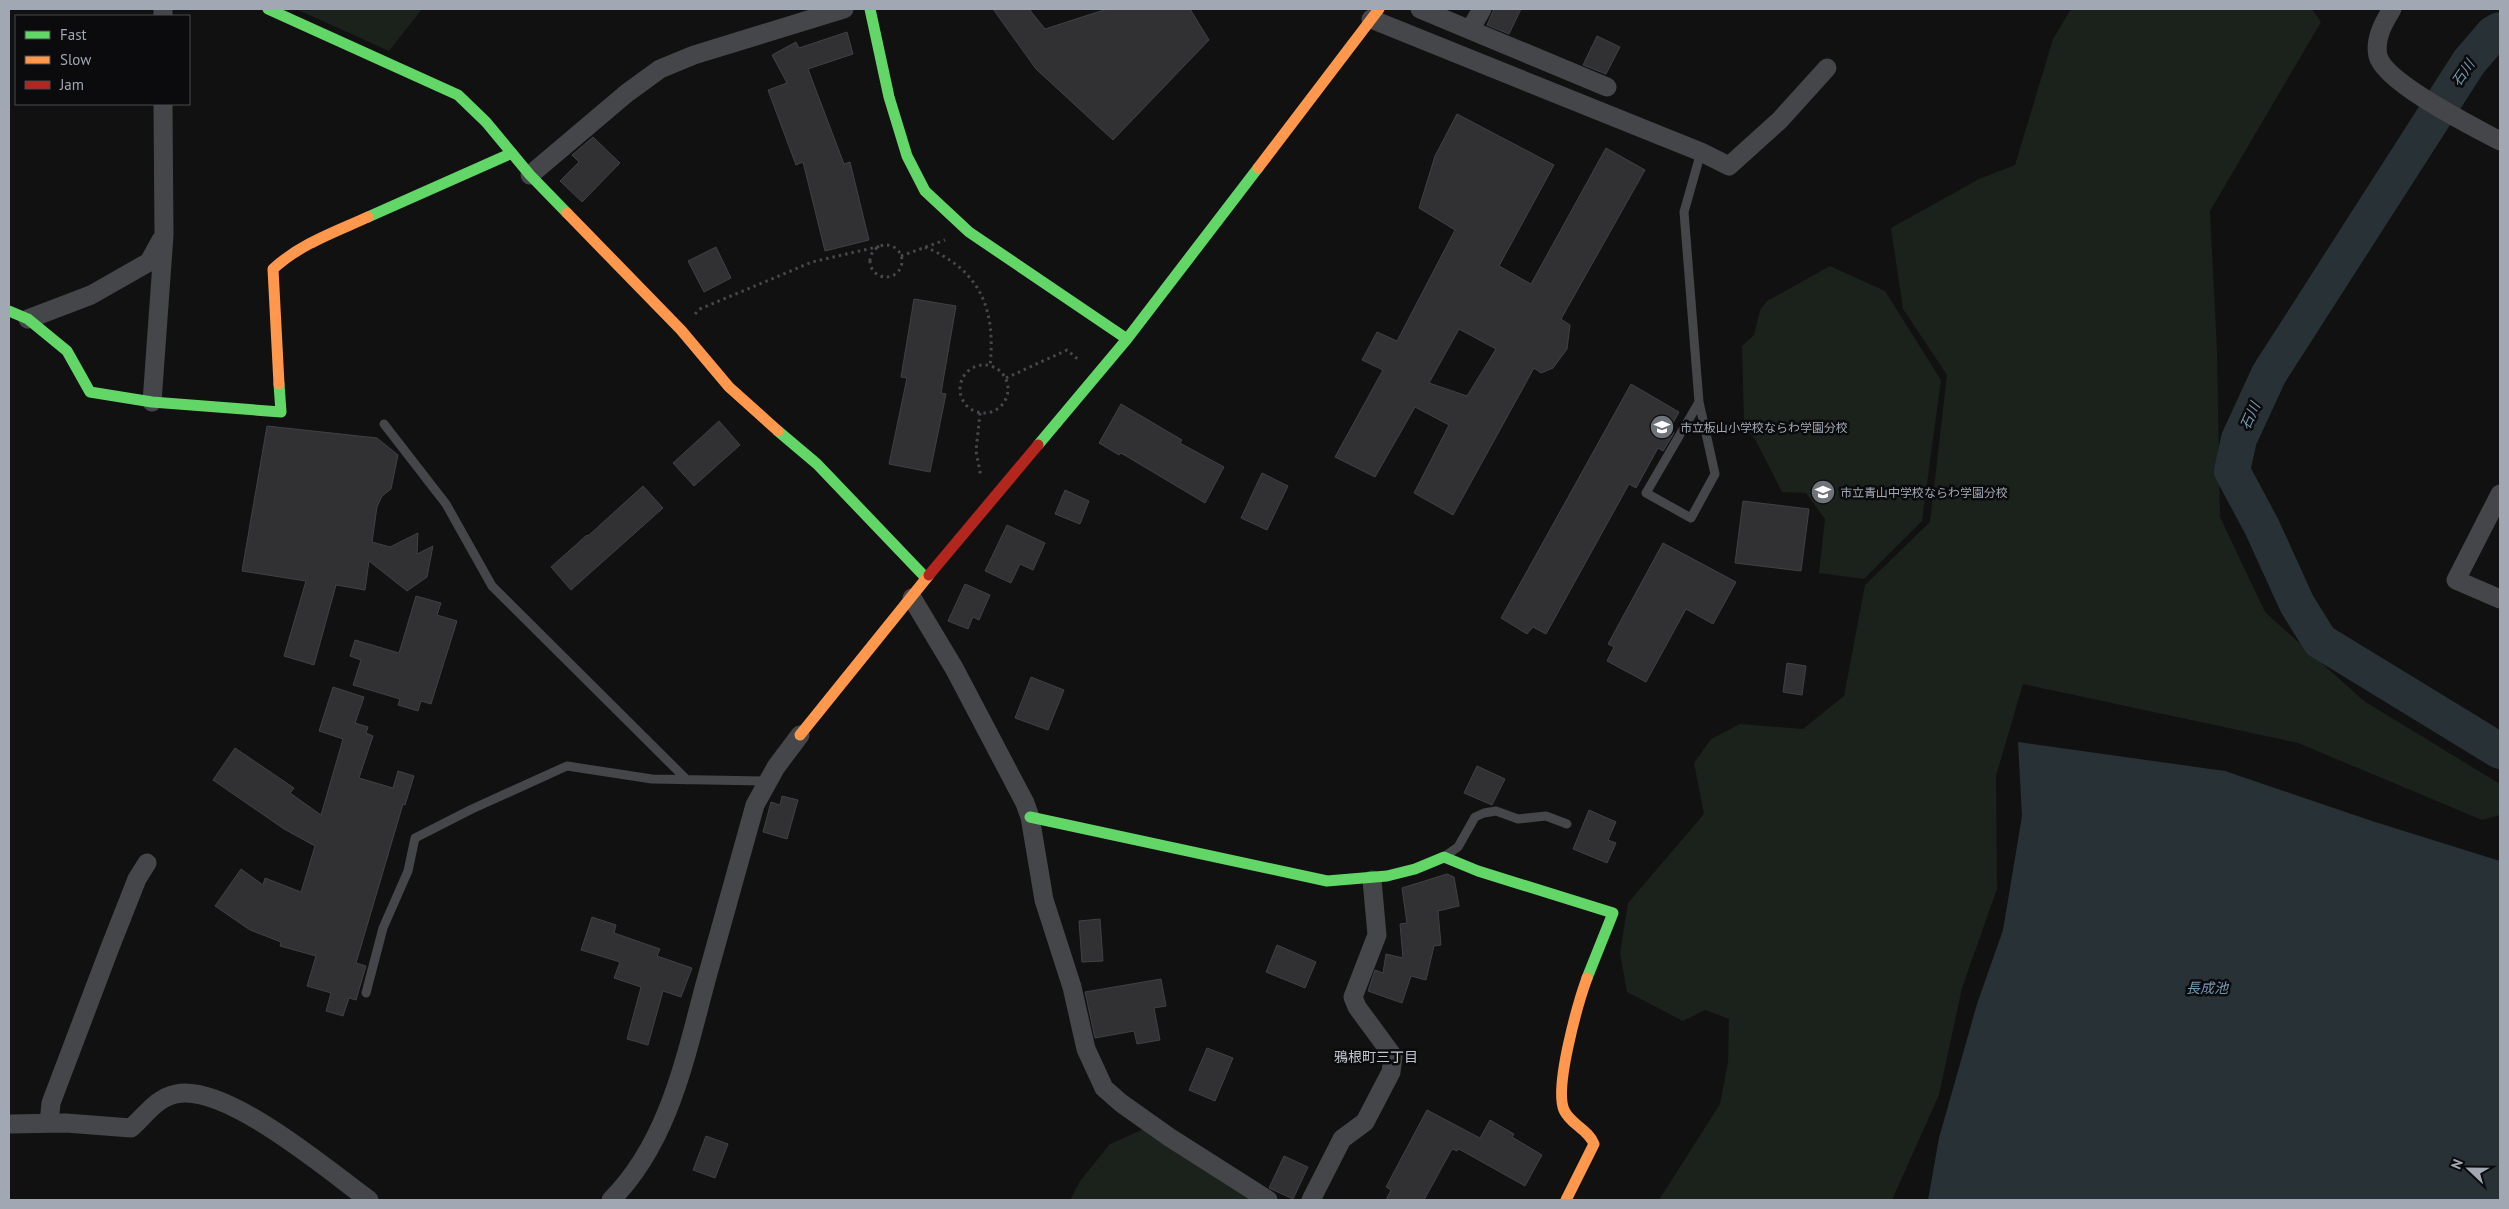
<svg xmlns="http://www.w3.org/2000/svg" width="2509" height="1209" font-family="'PT Sans','Noto Sans JP',sans-serif">
  <style>
    .green { fill: #1b211b }
    .water { fill: #273136 }
    .lines { fill: none; stroke-linecap: round; stroke-linejoin: round }
    .river { stroke: #273136; stroke-width: 36 }
    .building { fill: #313133; stroke: #404145; fill-rule: evenodd }
    .path { stroke: #47484c; stroke-width: 3; stroke-dasharray: 2.5 4; stroke-linecap: butt }
    .lane { stroke: #45464a; stroke-width: 9 }
    .street { stroke: #45464a; stroke-width: 19 }
    .fast { stroke: #63d668; stroke-width: 11 }
    .slow { stroke: #ff974d; stroke-width: 11 }
    .jam { stroke: #b3261e; stroke-width: 11 }
    .labels { text-anchor: middle; dominant-baseline: central; stroke-width: 5; stroke-linejoin: round; paint-order: stroke }
    .poi-label { font-size: 12px; fill: #a1a8b3; stroke: #0b0b0d; text-anchor: start }
    .water-label { font-size: 14px; font-style: italic; fill: #7699b0; stroke: #0b0b0d }
    .neighbourhood-label { font-size: 14px; fill: #c2c6cf; stroke: #0b0b0d }
  </style>
  <rect width="100%" height="100%" fill="#111"/>
  <path class="green" d="M296,9H422L389,51Z
    M2071,9H2312L2321,22L2210,211L2217,351L2220,517L2265,612L2364,701L2500,784V815L2482,820L2298,743L2023,684L1996,776L1997,889L1962,988L1939,1095L1892,1200H1659L1720,1104L1728,1062L1729,1019L1705,1010L1683,1021L1627,992L1620,953L1628,903L1704,814L1694,763L1711,739L1740,724L1803,729L1844,696L1865,585L1930,522L1947,375L1903,309L1891,228L1979,179L2015,165L2053,39Z
    M1830,266L1885,291L1941,380L1922,521L1864,579L1819,573L1825,519L1806,493L1782,492L1756,441L1744,424L1742,346L1754,335L1760,310L1767,301Z
    M1146,1128L1253,1200H1070L1080,1181L1110,1144Z"/>
  <path class="water" d="M2018,742L2225,771L2372,821L2500,861V1200H1928L1939,1138L1977,1004L2003,930L2022,816Z"/>
  <g class="lines">
    <path class="river" d="M2500,30L2493,34L2469,62L2269,374L2239,439L2232,471L2262,527L2297,604L2320,641L2500,751"/>
  </g>
  <path class="building" d="M993,9H1029L1045,29L1107,9H1190L1209,40L1113,140L1036,69Z
    M1494,9H1521L1509,34L1487,25Z
    M847,32L853,54L808,69L844,164L850,162L869,240L825,251L803,162L796,165L768,90L787,83L772,55L796,42L799,48Z
    M1597,36L1620,47L1606,74L1583,65Z
    M1457,114L1554,165L1499,266L1531,284L1606,148L1645,170L1561,319L1570,325L1567,349L1553,368L1541,373L1534,368L1453,515L1414,493L1449,425L1415,407L1375,477L1335,457L1383,370L1362,360L1377,332L1397,341L1455,230L1419,208L1435,156ZM1459,329L1496,349L1467,396L1429,383Z
    M593,137L620,163L582,202L560,181L579,162L572,155Z
    M716,247L731,278L704,292L688,261Z
    M914,299L956,306L941,393L946,394L930,472L889,464L907,378L901,377Z
    M1631,384L1679,412L1669,430L1674,433L1663,451L1658,448L1636,488L1629,484L1546,634L1533,627L1527,634L1501,618Z
    M1121,404L1182,440L1180,443L1224,467L1205,503L1121,453L1119,455L1099,443Z
    M719,421L740,445L694,486L673,463Z
    M267,426L377,438L398,455L391,489L382,496L377,507L372,542L390,547L418,533L417,554L433,546L427,577L407,591L369,561L365,590L336,585L314,665L284,656L306,581L242,571Z
    M1262,473L1288,486L1267,530L1241,518Z
    M643,486L663,508L571,590L551,567L587,535L588,536Z
    M1065,490L1089,501L1080,524L1055,514Z
    M1743,501L1809,509L1801,571L1735,563Z
    M1007,525L1045,543L1033,570L1020,564L1011,583L985,571Z
    M1663,543L1736,582L1713,624L1686,609L1646,682L1607,661L1614,647L1608,644Z
    M965,584L990,595L979,620L973,617L968,629L948,621Z
    M416,596L441,603L437,615L457,621L431,704L421,701L418,711L398,705L400,699L353,685L361,660L350,656L355,640L399,653Z
    M1787,663L1806,666L1802,695L1783,692Z
    M1031,677L1064,690L1048,730L1015,718Z
    M333,687L364,697L355,723L368,727L366,733L373,736L359,778L393,788L398,771L414,776L405,805L403,804L356,963L366,966L356,1000L349,998L343,1016L326,1011L331,993L307,986L316,956L280,946L281,942L250,930L215,906L241,869L263,885L265,878L301,892L315,846L284,829L213,780L235,748L294,788L290,793L321,815L343,739L319,731Z
    M1477,766L1505,779L1492,805L1464,793Z
    M782,796L798,800L787,839L763,832L771,802L780,805Z
    M1589,810L1616,822L1608,840L1616,843L1607,863L1573,849Z
    M1447,874L1454,877L1459,906L1438,911L1441,945L1434,946L1426,980L1411,976L1402,1003L1368,991L1375,970L1383,973L1386,954L1403,958L1400,924L1407,923L1402,888Z
    M592,917L616,925L614,933L660,949L657,956L692,968L681,997L663,991L648,1045L627,1039L641,987L614,978L620,962L581,950Z
    M1100,919L1103,961L1082,962L1079,921Z
    M1277,945L1316,962L1305,988L1266,972Z
    M1161,979L1166,1006L1154,1008L1160,1040L1137,1044L1134,1031L1095,1038L1085,992Z
    M1207,1048L1233,1058L1215,1101L1189,1090Z
    M1427,1110L1480,1138L1490,1120L1514,1134L1512,1137L1542,1155L1525,1186L1459,1149L1457,1151L1452,1149L1424,1200H1386L1391,1190L1386,1187Z
    M706,1136L728,1144L715,1178L693,1170Z
    M1284,1156L1308,1167L1293,1199L1269,1188Z"/>
  <g class="lines">
    <path class="path" d="M870 261a16 16 0 1 1 32 0a16 16 0 1 1-32 0Z
      M925,247C980,270 996,308 990,366
      M901,256L945,240
      M695,314L700,309L812,262L881,246
      M960 389a24 24 0 1 1 48 0a24 24 0 1 1-48 0Z
      M1006,378L1067,350L1080,361
      M980,413L976,451L981,477"/>
    <path class="lane" d="M1699,402L1646,493L1691,518L1715,474L1699,402L1684,212L1701,152
      M384,424L446,504L492,586L687,780
      M1448,854L1458,847L1475,817L1484,813L1496,811L1518,819L1546,816L1567,824
      M366,993L383,928L408,871L415,838L472,809L567,766L652,779L767,781"/>
    <path class="street" d="M163,9V16
      M1420,9L1607,87
      M2392,9C2384,22 2374,39 2378,56C2385,83 2474,127 2500,141
      M1371,19L1701,152L1729,166L1780,120L1827,68
      M1470,30L1482,9
      M530,175L627,93L660,69L694,55L844,9
      M28,319L91,295L149,262L161,240
      M152,402L164,235L163,104
      M2500,494L2456,580L2500,599
      M912,598L954,668L1025,803L1030,817L1044,900L1072,987L1086,1049L1104,1088L1121,1103L1169,1137L1268,1200
      M49,1123L51,1103L109,950L137,879L147,863
      M9,1124L66,1123L131,1128C145,1116 156,1098 176,1094C226,1083 329,1171 369,1200
      M611,1200C670,1141 686,1054 707,977C723,919 739,862 755,805L776,767L800,735
      M1311,1200L1342,1139L1365,1122L1391,1072L1393,1056L1357,1007L1353,997L1377,935L1372,880"/>
    <path class="fast" d="M268,9L458,95L486,122L530,175L567,213
      M870,9L889,97L907,156L925,191L969,232L1127,339
      M368,217L512,153
      M9,311L28,319L67,351L90,392L152,402L281,412L279,384
      M778,431L817,464L926,578
      M1038,445L1127,339L1258,168
      M1030,817L1327,881L1387,876L1415,869L1444,857L1478,871L1613,913L1587,978"/>
    <path class="slow" d="M1258,168L1379,9
      M567,213L681,330L729,387L778,431
      M279,384L273,269C300,244 335,232 368,217
      M800,735L929,575
      M1566,1200L1594,1144C1588,1129 1570,1124 1564,1110C1554,1087 1578,1003 1587,978"/>
    <path class="jam" d="M929,575L1038,445"/>
  </g>
  <defs>
    <g id="school-disc" transform="scale(1.25)"><circle r="9.5" fill="#6f737a" stroke="#0b0b0d"/><path d="M0-5L7-2L0 1L-7-2ZM-4 1L0 2.5L4 1V4Q0 6-4 4Z" fill="#fff"/></g>
  </defs>
  <g fill-rule="evenodd">
    <use href="#school-disc" x="1662" y="427"/>
    <use href="#school-disc" x="1823" y="492"/>
  </g>
  <g class="labels">
    <g class="poi-label">
      <text x="1680" y="427">市立板山小学校ならわ学園分校</text>
      <text x="1840" y="492">市立青山中学校ならわ学園分校</text>
    </g>
    <g class="water-label">
      <text transform="translate(2463 73) rotate(-55)">石川</text>
      <text transform="translate(2250 416) rotate(-66)">石川</text>
      <text x="2207" y="988">長成池</text>
    </g>
    <g class="neighbourhood-label">
      <text x="1376" y="1057">鴉根町三丁目</text>
    </g>
  </g>
  <rect width="2509" height="1209" fill="none" stroke="#a1a8b3" stroke-width="20"/>
  <rect x="15" y="15" width="175" height="90" fill="#0b0b0d" stroke="#474a4f"/>
  <rect x="25" y="31" width="25" height="8" fill="#63d668" stroke="#474a4f"/>
  <text x="60" y="40" font-size="15" fill="#a1a8b3">Fast</text>
  <rect x="25" y="56" width="25" height="8" fill="#ff974d" stroke="#474a4f"/>
  <text x="60" y="65" font-size="15" fill="#a1a8b3">Slow</text>
  <rect x="25" y="81" width="25" height="8" fill="#b3261e" stroke="#474a4f"/>
  <text x="60" y="90" font-size="15" fill="#a1a8b3">Jam</text>
  <g transform="translate(2469 1169) rotate(292)" stroke="#0b0b0d" stroke-width="4" paint-order="stroke">
  <path d="M0-4L9 19L0 12L-9 19Z" fill="#a1a8b3"/>
  <text y="-8" font-size="14" font-weight="bold" text-anchor="middle" fill="#a1a8b3">N</text>
  </g>
</svg>
